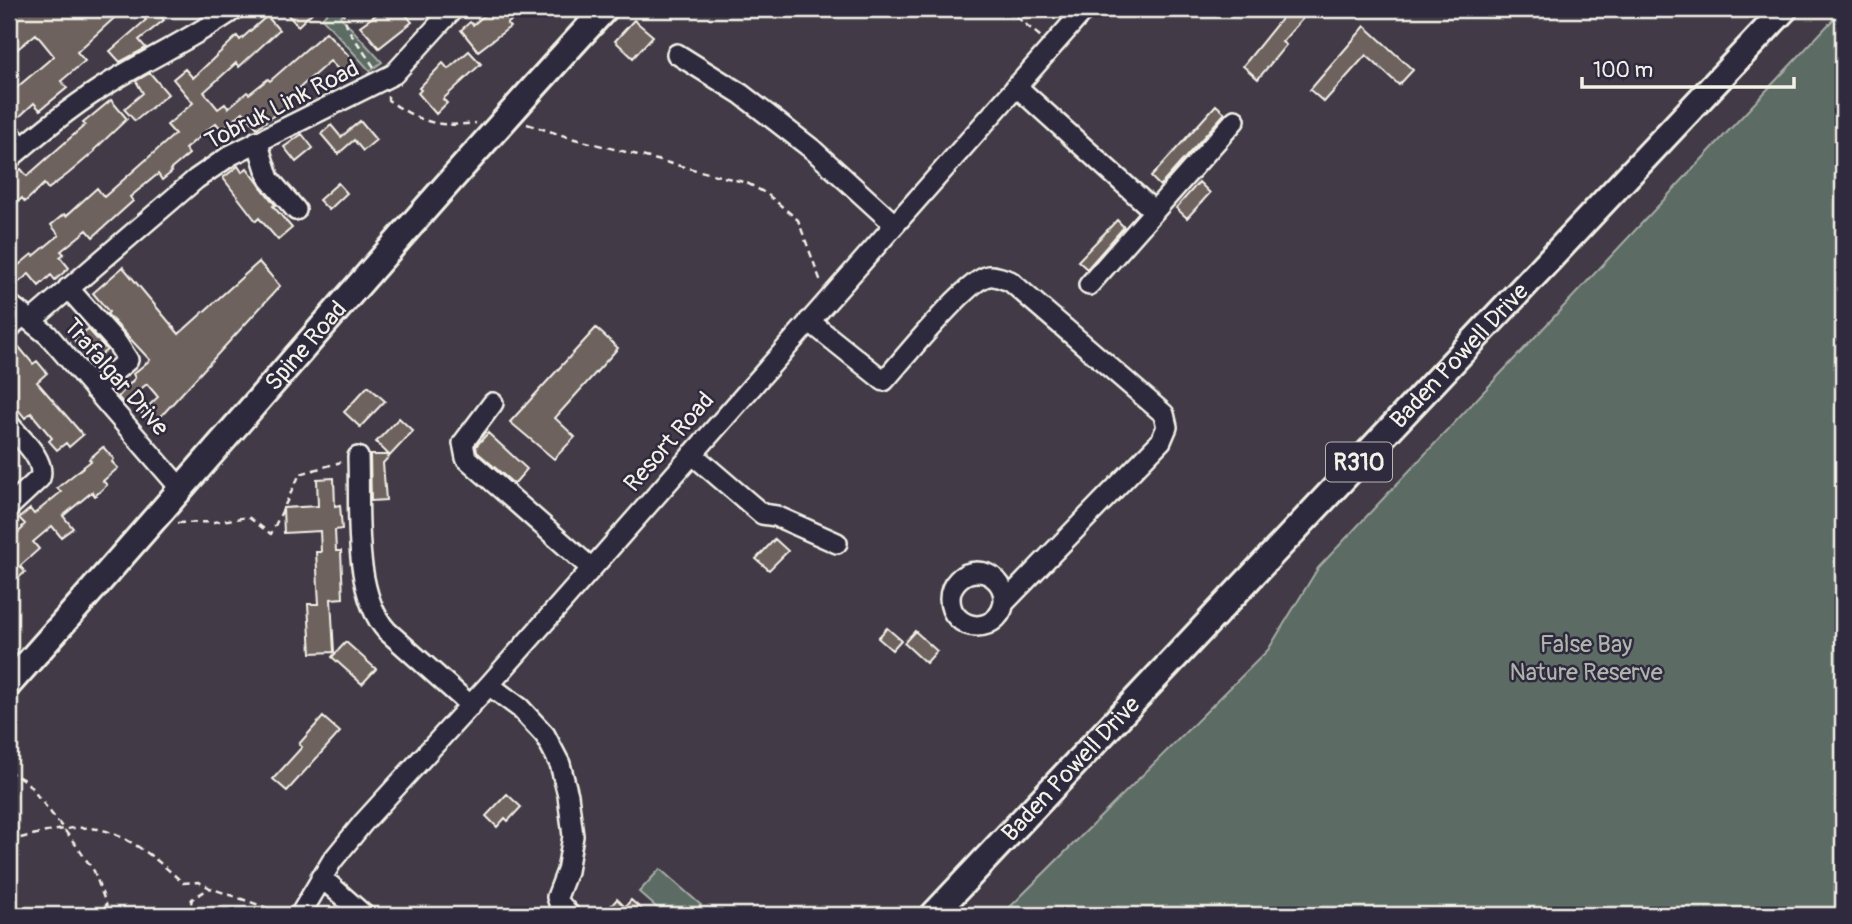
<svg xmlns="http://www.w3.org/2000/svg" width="1852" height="924" font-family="Pangolin,sans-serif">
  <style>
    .green { fill: #5b6c65; stroke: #a8aea6; stroke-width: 2 }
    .building { fill: #6e625e; stroke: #f4f1e8; stroke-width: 2 }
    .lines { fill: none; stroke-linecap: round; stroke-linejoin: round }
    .minor-casing { stroke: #f4f1e8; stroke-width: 24 }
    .major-casing { stroke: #f4f1e8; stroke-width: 30 }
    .path { stroke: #f4f1e8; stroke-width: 2.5; stroke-dasharray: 7 5; stroke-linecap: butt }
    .minor { stroke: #2f2a3d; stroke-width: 19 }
    .major { stroke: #2f2a3d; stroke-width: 24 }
    .labels { text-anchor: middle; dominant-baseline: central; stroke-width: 5; stroke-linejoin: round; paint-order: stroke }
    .shield { fill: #2f2a3d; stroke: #b9b5b5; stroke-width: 2 }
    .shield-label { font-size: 23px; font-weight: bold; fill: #f4f1e8 }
    .street-label { font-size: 24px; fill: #f4f1e8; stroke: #2f2a3d }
    .park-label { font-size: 24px; fill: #afb5ad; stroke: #2f2a3d }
  </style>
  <rect width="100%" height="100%" fill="#423b47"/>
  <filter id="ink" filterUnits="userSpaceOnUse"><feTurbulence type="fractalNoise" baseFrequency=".0143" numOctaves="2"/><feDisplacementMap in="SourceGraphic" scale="14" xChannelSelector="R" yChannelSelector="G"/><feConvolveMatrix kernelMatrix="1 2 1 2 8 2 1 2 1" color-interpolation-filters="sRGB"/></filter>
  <g filter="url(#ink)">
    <path class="green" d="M330,9H346L340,16L382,62L370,71L322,18Z
      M1843,9V915H1002L1268,650L1318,568Z
      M660,869L701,905L692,915H665L639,892Z"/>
    <path class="building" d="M16,9H124L77,52L85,61L61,81L67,88L40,110L34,103L18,118L9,108V94L54,56L36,34L9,56V15Z
      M137,9H155L164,20L139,40L146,48L120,62L110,51L146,20Z
      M295,9H316L298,26L288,15Z
      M384,9H401L412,22L379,48L360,26Z
      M492,9H525L507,24L510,27L478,51L461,30L470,22L473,25Z
      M1289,9H1308L1302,15L1304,17L1282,42L1286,45L1258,79L1243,66Z
      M267,16L279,30L239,67L236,63L204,92L218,109L225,104L228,108L247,92L249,94L268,79L270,81L326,32L357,64L345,76L330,61L286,100L289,104L257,128L243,112L222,130L216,123L185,149L189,154L170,170L172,172L162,180L158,174L130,197L133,201L93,237L87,230L61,251L64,254L60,257L69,268L55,280L51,275L39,286L29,274L9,290V260L15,268L32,254L34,256L59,235L51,225L64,214L66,216L97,188L104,197L175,134L167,125L193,103L173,79L185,69L193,78L237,36L240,40Z
      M634,20L653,36L633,58L615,41Z
      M1365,26L1413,70L1399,85L1366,55L1324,102L1310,90Z
      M469,51L481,64L443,99L447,103L436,114L418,93L421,90L419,88L443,63L448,69Z
      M150,73L168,94L135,121L124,109L143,93L136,81Z
      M111,100L127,119L94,150L95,151L68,174L48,189L44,184L25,202L22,198L9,210V179L21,169L27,176L85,125L83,123Z
      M1216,105L1225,113L1160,186L1151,177Z
      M360,121L376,140L363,151L354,140L338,154L321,134L331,125L341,137Z
      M302,134L313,148L296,162L284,147Z
      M238,166L242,172L247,168L275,205L273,206L292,228L278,240L259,218L256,221L223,178Z
      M1199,182L1210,193L1187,218L1176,208Z
      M338,183L347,193L329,210L319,200Z
      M1117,220L1124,227L1087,269L1078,261Z
      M259,262L280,286L153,425L141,413L158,397L147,384L123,403L118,397L135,378L133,374L150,360L107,314L109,312L93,293L123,267L179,334Z
      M596,328L618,348L555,418L575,437L554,459L510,422Z
      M88,329L107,350L91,362L74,340Z
      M19,347L33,364L37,361L47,373L37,382L83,435L69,447L66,443L57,450L49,441L52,438L31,413L25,418L9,398V355Z
      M368,386L385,401L360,427L344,412Z
      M399,418L413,431L383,463L386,500L371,501L370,455H389L376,442Z
      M488,433L527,469L514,484L477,452L476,446Z
      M103,447L114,459L112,462L118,468L103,481L107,485L95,496L92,492L63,516L73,528L61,537L52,526L33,542L39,549L20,566L25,572L9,587V541L23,528L22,527L25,524L19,518L30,509L34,514L61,492L57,488L91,461L89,459Z
      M334,478L335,506L340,505L342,529L335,530L336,551H341L343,598L331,599L334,652L311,653L308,604H319L316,552H321L320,531L284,533L283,508L318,506L317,479Z
      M775,539L788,551L769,570L756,559Z
      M887,628L901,640L892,650L878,638Z
      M915,631L937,651L926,663L904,643Z
      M346,642L376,669L362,684L332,657Z
      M323,717L340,732L287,791L273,779L302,747L299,744Z
      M507,794L521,807L508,821L505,818L497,827L486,816Z
      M617,899L625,907L631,900L648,915H603Z"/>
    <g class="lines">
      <g class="minor-casing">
        <path id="minor" d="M677,54L741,94L812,149L894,224
          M1016,86L1154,211
          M9,132L22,148L9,159
          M257,141L269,179L296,210
          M22,148C50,124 78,102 109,83C151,57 195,37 235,9
          M1089,285L1235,120
          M68,288L117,343L128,360L94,389
          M9,304L48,335L181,489
          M31,321L196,179L231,155L394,74L453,9
          M809,321L884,381C902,361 967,279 989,276C996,275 1003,279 1010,281L1164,414L1167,427L1161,441L1004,603
          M9,329L23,314
          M493,403L463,443L466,458L591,568
          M9,424C20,438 46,459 40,478L9,507
          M692,454L762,514L776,516L837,543
          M358,457C360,508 352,593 387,631L471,706
          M950 599a27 27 0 1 1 54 0a27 27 0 1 1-54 0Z
          M489,685L520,708L545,735L560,764L568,795L573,836L567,871L557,897L559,903L570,915
          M321,877L364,915
          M300,915L332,861L363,823L489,685L1085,9"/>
      </g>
      <g class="major-casing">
        <g id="major">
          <path id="s1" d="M9,684C209,460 402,230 605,9"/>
          <path id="s2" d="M933,915L1785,9"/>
        </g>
      </g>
      <path class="path" d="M342,9L348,29L374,67
        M1007,9L1041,37
        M388,96V100C420,122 437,128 476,123
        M527,124L571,138L747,183L767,194L798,220L821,282
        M177,523L214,522L248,517L271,534L300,474L341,462
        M9,769L13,774L26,781L76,845L94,871L110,915
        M9,841C35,834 80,822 106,831C136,841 160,862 183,883L199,882L210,888L282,913
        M188,915L192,899L210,888"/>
      <use href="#minor" class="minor"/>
      <use href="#major" class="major"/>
    </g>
  </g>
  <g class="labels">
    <rect class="shield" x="1326" y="442.5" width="66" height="39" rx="5"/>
    <g class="shield-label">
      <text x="1359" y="462">R310</text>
    </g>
    <g class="street-label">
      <text transform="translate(282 105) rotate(-27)">Tobruk Link Road</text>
      <text stroke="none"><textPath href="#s1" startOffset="450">Spine Road</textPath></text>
      <text stroke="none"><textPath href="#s2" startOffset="768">Baden Powell Drive</textPath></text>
      <text transform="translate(116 377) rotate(49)">Trafalgar Drive</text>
      <text transform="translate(669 442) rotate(-49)">Resort Road</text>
      <text stroke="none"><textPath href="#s2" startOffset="201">Baden Powell Drive</textPath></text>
    </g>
    <g class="park-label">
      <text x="1586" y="644">False Bay<tspan x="1586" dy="28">Nature Reserve</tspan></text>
    </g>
  </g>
  <rect width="1852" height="924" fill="none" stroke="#2f2a3d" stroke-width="35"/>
  <rect x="18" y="18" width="1817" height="889" fill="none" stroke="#f4f1e8" stroke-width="2.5" filter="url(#ink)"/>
  <path d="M1582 77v10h212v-10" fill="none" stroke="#f4f1e8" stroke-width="3.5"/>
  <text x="1593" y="77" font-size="21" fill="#f4f1e8" stroke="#2f2a3d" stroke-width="5" paint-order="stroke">100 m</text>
</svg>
